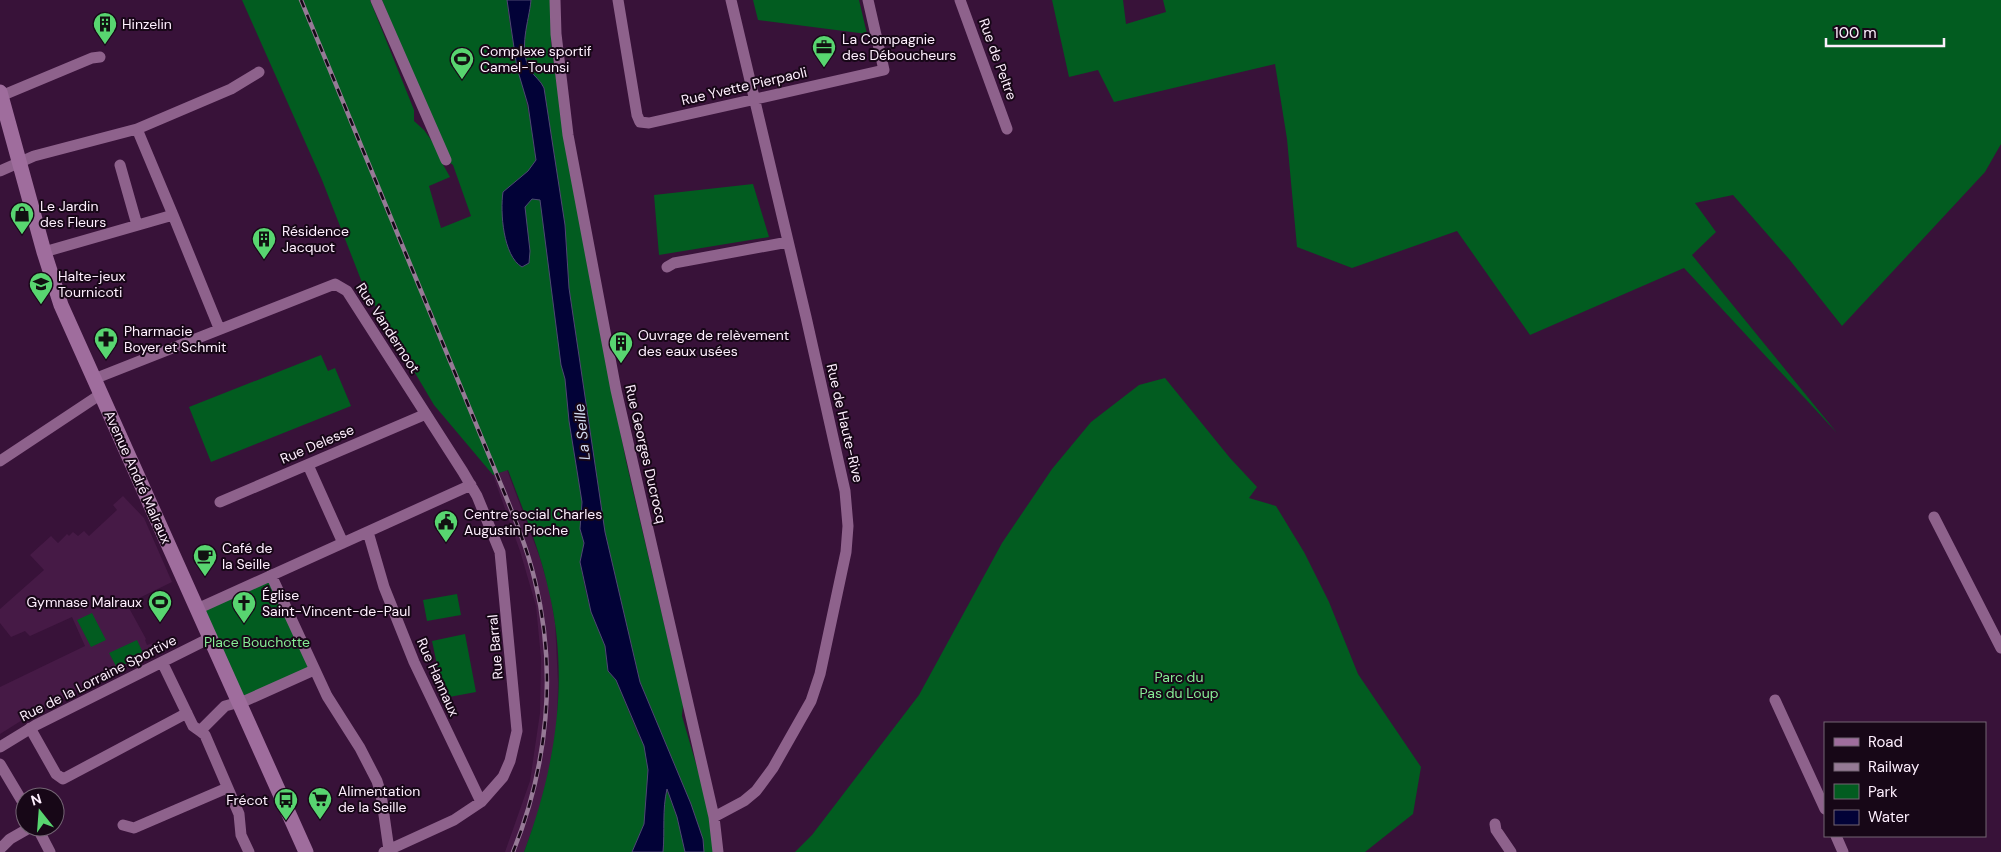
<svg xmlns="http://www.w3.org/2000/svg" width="2001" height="852" font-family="'DM Sans',sans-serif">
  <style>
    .built { fill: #461a46 }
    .green { fill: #025c20 }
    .water { fill: #020237; stroke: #4e4973 }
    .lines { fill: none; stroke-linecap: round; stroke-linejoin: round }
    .minor { stroke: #8e628c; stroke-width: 11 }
    .major { stroke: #9f6d9d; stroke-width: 15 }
    .rail-casing { stroke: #967a96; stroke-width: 4.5 }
    .rail { stroke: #170717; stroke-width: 2.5; stroke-dasharray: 8; stroke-linecap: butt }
    .labels { text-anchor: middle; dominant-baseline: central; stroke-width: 4; stroke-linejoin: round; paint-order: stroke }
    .poi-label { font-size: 14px; fill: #feeffe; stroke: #170717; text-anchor: start }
    .street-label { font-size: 14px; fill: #feeffe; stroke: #170717 }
    .park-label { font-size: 14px; fill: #86ec95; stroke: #170717 }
    .water-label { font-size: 15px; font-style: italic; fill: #d2dbf0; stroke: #170717 }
  </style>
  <rect width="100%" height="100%" fill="#381239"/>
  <path class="built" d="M507,470L540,558L550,593L555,623L558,683L557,724L550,770L538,814L524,852H505L530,781L540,713L541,658L536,606L520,551L493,475Z
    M123,496L144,518L172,582L133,601L135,605L129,608L146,639L145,640L147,645L153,643L157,651L35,712L0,734V687L85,646L72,617L30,636L25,631L11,637L0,623V609L44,570L30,555L51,536L58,543L67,534L69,536L73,532L78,536L84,531L89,536L117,510L113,505Z"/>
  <path class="green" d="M242,0H370L414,110V121L424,130L445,159L441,161L450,177L429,186L441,228L471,216L453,165L446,160L448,159L382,0H507C511,45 525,87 532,131L562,365L565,379L569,421L582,502L580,529L584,543L580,562L585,588L591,612L605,646L608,671L616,680L638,734L666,788L677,817L685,852H524C555,770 570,679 549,592C540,550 523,510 508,470L493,475L434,405L363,285L322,180Z
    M531,0H551V42L567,157L626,461L683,704L682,716L706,798L714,852H704L703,839L691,804L640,682L605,532L569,288L565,225L544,88C541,81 534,76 530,70C519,48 528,21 531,0Z
    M753,0H859L867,34L758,20Z
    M1052,0H1123L1126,24L1166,12L1163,0H2001V144L1985,172L1842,326L1789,259L1733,195L1695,203L1716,232L1692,255L1837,433L1684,268L1530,335L1457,231L1352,268L1297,247L1287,139L1275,64L1114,102L1098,70L1069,77Z
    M753,184L769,237L659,255L654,195Z
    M321,355L328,371L335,368L351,406L211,462L189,407Z
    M1165,378L1230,458L1257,487L1249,498L1276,506L1304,552L1329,602L1358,674L1421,767L1413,814L1365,852H795L812,835L919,695L1002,543L1052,469L1091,422L1139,385Z
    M271,575L314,670L244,701L197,609Z
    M457,594L461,615L427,621L423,600Z
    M92,613L106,640L91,647L77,620Z
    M465,634L476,692L444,698L432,641Z
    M137,640L144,655L117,668L109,653Z"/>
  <path class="water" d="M507,0H531C529,22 518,48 530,70C534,76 541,81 544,88L565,225L569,288L605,532L640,682L691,804L703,839L704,852H685L677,817L667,789C662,810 665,831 663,852H632L644,824L648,770L644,746L616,680L608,671L605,646L591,612L580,562L584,543L580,529L582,502L569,421L565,379L561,365L540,200L532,199L525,207L530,251L529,263L522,267C503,256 500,212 503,192L528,171L536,160L528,105L517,68Z"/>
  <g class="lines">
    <path class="minor" d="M376,0L446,160
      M555,0L556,34L568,135L616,390L714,817L718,852
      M618,0L637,115L640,122L649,123L884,70L868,0
      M960,0L1007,129
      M1,96L92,58L100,57
      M137,129L173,215
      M120,165L137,225
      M0,171L34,156L137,129L231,89L259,72
      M44,252L173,215L219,328
      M667,267L674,263L788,242
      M94,379L335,284L347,291L463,472L477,496L500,552L517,731L510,761L503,777L481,802L454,820L384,852
      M0,461L101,394
      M308,465L343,543
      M220,502L426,414
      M1934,517L2001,648
      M368,532L384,587L414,662L481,802
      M271,575L327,696L360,748L377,781L381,794L389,850
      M197,609L471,485
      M162,662L193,726L200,731
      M1775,700L1825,809
      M30,728L56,774L63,779L187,713
      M0,747L36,725L210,638
      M0,764L25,806
      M714,817L744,801L756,791L773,768L811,701L820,674L846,552L848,526L845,491L806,317L731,0
      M1495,824L1496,830L1511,852
      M123,825L134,828L227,788
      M37,827L50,852
      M1836,836L1843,852
      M0,849L10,839L31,827
      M249,852L241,835L239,814L205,735L200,731L225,706L247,700L314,670"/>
    <path class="major" d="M0,92L44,252L61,305L306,852"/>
    <g class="rail-casing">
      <path id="rail" d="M301,0L495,470C510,507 526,543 535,581C557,671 548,766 513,852"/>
    </g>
    <use href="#rail" class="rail"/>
  </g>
  <defs>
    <g id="building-pin" transform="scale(1.25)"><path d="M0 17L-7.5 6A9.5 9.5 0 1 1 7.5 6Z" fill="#58d570" stroke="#170717"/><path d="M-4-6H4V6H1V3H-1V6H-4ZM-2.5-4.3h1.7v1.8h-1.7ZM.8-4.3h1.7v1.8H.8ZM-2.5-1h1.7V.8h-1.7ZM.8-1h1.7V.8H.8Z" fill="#111"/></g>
    <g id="office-pin" transform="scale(1.25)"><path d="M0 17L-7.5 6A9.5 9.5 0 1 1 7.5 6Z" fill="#58d570" stroke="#170717"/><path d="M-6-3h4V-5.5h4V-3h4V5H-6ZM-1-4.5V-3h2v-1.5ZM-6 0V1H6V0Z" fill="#111"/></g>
    <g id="stadium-pin" transform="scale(1.25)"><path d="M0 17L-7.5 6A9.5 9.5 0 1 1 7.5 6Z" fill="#58d570" stroke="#170717"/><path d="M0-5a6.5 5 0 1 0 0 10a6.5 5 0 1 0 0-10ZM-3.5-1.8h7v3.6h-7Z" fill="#111"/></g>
    <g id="shop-pin" transform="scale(1.25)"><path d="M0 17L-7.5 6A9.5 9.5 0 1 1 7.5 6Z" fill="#58d570" stroke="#170717"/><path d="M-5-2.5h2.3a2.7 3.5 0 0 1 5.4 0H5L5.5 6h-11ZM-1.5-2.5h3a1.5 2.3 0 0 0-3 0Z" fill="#111"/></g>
    <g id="school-pin" transform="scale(1.25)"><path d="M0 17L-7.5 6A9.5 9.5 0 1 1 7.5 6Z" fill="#58d570" stroke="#170717"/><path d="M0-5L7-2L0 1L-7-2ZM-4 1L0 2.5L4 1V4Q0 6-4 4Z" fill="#111"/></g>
    <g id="pharmacy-pin" transform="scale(1.25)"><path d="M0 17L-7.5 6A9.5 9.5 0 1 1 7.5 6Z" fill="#58d570" stroke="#170717"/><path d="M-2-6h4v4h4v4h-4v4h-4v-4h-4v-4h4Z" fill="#111"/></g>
    <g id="civic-pin" transform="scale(1.25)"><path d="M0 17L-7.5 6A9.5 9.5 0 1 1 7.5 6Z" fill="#58d570" stroke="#170717"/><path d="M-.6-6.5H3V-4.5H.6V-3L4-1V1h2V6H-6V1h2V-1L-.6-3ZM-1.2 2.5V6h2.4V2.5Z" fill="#111"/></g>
    <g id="cafe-pin" transform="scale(1.25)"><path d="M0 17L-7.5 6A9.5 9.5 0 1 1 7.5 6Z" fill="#58d570" stroke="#170717"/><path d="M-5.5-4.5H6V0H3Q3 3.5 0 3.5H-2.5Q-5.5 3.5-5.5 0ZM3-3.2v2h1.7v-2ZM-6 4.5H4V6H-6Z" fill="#111"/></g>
    <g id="church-pin" transform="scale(1.25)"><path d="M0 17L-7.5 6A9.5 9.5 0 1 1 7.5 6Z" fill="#58d570" stroke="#170717"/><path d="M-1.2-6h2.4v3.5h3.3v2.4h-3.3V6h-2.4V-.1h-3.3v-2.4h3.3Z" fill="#111"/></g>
    <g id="supermarket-pin" transform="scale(1.25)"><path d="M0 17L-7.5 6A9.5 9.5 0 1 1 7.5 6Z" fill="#58d570" stroke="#170717"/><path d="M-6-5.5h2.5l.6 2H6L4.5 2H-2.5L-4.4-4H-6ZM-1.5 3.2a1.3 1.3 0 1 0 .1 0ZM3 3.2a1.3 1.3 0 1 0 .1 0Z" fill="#111"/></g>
    <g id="bus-pin" transform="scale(1.25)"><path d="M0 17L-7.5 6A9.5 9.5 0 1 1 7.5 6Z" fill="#58d570" stroke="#170717"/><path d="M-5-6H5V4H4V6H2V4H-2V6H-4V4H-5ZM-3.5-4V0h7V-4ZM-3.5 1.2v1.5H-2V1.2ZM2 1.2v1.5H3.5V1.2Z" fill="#111"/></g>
  </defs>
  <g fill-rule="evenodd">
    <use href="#building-pin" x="105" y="24"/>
    <use href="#office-pin" x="824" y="47"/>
    <use href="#stadium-pin" x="462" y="59"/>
    <use href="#shop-pin" x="22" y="214"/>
    <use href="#building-pin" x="264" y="239"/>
    <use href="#school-pin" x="41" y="284"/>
    <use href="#pharmacy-pin" x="106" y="339"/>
    <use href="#building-pin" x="621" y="343"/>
    <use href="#civic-pin" x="446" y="522"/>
    <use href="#cafe-pin" x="205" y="556"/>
    <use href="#stadium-pin" x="160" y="602"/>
    <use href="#church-pin" x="244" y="603"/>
    <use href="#supermarket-pin" x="320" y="799"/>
    <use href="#bus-pin" x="286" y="800"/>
  </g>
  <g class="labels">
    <g class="poi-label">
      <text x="122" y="24">Hinzelin</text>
      <text x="842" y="39">La Compagnie<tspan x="842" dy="16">des Déboucheurs</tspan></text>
      <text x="480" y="51">Complexe sportif<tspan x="480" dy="16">Camel-Tounsi</tspan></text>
      <text x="40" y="206">Le Jardin<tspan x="40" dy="16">des Fleurs</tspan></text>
      <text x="282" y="231">Résidence<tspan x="282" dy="16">Jacquot</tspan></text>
      <text x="58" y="276">Halte-jeux<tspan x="58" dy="16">Tournicoti</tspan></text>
      <text x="124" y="331">Pharmacie<tspan x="124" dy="16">Boyer et Schmit</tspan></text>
      <text x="638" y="335">Ouvrage de relèvement<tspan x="638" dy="16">des eaux usées</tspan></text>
      <text x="464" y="514">Centre social Charles<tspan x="464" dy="16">Augustin Pioche</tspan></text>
      <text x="222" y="548">Café de<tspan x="222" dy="16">la Seille</tspan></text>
      <text x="262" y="595">Église<tspan x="262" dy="16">Saint-Vincent-de-Paul</tspan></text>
      <text x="142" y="602" text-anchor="end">Gymnase Malraux</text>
      <text x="338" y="791">Alimentation<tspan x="338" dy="16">de la Seille</tspan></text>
      <text x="268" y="800" text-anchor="end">Frécot</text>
    </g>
    <g class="street-label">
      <text transform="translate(998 59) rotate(70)">Rue de Peltre</text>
      <text transform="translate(744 86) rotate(-13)">Rue Yvette Pierpaoli</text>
      <text transform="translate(388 328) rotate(57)">Rue Vandernoot</text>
      <text transform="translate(845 423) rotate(77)">Rue de Haute-Rive</text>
      <text transform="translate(317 444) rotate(-23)">Rue Delesse</text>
      <text transform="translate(646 454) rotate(77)">Rue Georges Ducrocq</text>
      <text transform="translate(138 477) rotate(66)">Avenue André Malraux</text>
      <text transform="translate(495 647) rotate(-95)">Rue Barral</text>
      <text transform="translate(438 677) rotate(66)">Rue Hannaux</text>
      <text transform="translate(98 678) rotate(-27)">Rue de la Lorraine Sportive</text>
    </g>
    <g class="park-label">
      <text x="257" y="642">Place Bouchotte</text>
      <text x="1179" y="677">Parc du<tspan x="1179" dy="16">Pas du Loup</tspan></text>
    </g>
    <g class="water-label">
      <text transform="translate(582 432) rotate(-96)">La Seille</text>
    </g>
  </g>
  <rect x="1824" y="722" width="162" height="115" fill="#170717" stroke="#736473"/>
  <rect x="1834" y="738" width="25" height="8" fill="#9f6d9d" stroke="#736473"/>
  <text x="1868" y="747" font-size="15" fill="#feeffe">Road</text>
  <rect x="1834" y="763" width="25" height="8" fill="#967a96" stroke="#736473"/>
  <text x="1868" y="772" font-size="15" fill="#feeffe">Railway</text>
  <rect x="1834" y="784" width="25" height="15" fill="#025c20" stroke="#736473"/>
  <text x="1868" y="797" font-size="15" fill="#feeffe">Park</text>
  <rect x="1834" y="810" width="25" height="15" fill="#020237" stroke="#736473"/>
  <text x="1868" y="822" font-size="15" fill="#feeffe">Water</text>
  <g transform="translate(40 812) rotate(343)"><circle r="24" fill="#170717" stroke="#736473"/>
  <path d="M0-4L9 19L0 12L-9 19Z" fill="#58d570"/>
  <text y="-8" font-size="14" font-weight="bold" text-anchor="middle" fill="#feeffe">N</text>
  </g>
  <path d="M1826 38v8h118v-8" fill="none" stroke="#feeffe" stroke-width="2.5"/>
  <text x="1834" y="38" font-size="15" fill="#feeffe" stroke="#170717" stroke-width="4" paint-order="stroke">100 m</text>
</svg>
